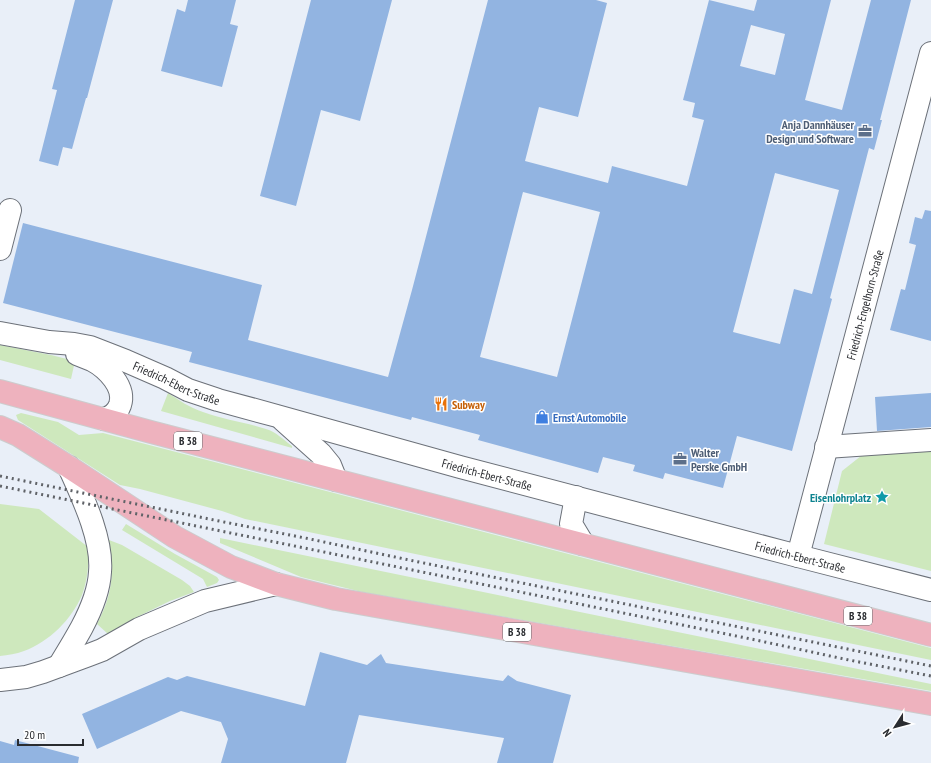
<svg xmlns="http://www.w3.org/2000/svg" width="931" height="763" font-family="'PT Sans Narrow',sans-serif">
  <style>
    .green { fill: #cee8bd }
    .building { fill: #92b4e1; fill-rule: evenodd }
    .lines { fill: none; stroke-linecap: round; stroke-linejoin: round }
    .minor-casing { stroke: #6c7179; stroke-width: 24 }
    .major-casing { stroke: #cccccd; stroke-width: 24 }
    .minor { stroke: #fff; stroke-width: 22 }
    .major { stroke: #eeb2be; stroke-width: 22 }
    .rail { stroke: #5f6267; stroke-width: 3; stroke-dasharray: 2 4; stroke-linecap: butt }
    .labels { text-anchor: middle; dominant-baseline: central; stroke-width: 3; stroke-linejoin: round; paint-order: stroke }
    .shield { fill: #fff; stroke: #6a6b6e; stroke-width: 1 }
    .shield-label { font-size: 11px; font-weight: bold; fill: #2a2c30 }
    .service-label { font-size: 12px; font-weight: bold; fill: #4e5e75; stroke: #fff; text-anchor: end }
    .street-label { font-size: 12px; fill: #2a2c30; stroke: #fff }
    .food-label { font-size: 12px; font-weight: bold; fill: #c56008; stroke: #fff; text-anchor: start }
    .shop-label { font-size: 12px; font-weight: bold; fill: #366cbe; stroke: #fff; text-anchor: start }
    .culture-label { font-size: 12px; font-weight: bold; fill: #0d838f; stroke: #fff; text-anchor: end }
  </style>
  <rect width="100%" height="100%" fill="#e9eff8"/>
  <path class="green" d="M0,345L51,355L75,361L71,379L0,360Z
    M168,393C179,400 190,408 203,412C224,420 245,422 266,429C276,432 284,440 292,446V448L161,411Z
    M21,413L58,422L79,435L103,433L931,648V660L245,519L222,511L140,489L120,485L18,420L16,415Z
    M931,444V571L824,544L842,471L871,448Z
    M0,504L39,509L88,547C89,563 88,579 82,595C72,619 49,642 24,651C16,654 8,655 0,656Z
    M126,524L175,554L217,577L219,580L217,583L207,587L203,579L122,530Z
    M220,538L931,684V691L362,592L301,577L220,543Z
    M109,540L122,545L182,580L190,586L194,592L170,601L137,617L108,634L97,624C112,595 115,574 108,542Z"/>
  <path class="building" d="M75,0H113L87,98H86L72,149L63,147L58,166L39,161L57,90L52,89Z
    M188,0H236L230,24L238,26L222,87L161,71L177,9L185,12Z
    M311,0H392L360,121L321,110L296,206L260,196Z
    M488,0H596L607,3L578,117L539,107L525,161L608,183L612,166L687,186L704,120L692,117L695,103L683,100L709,0L754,11L757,0H831L805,100L842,110L871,0H911L880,120H882L874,150L869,148L830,298L832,299L792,451L737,436L723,488L665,473L663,479L633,471L635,465L603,457L598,473L478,440L480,435L412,417L411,420L189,362L192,352L3,303L23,223L262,285L248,340L388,377L412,290ZM751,25L785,34L775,75L740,66ZM775,173L839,190L812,294L794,289L780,344L733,332ZM523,192L600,212L557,377L480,357Z
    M925,210L931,211V341L890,330L901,289L905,290L916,245L909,243L915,217L922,219Z
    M931,393V427L877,431L875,397Z
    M320,652L367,665L381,654L386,663L503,681L508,675L517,681L571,695L553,763H497L504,738L359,715L346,763H221L228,739L221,722L181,711L97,749L82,714L168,677L177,680L187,676L305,706Z
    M15,740L79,757L78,763H0V741L14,745Z"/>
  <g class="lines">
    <g class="minor-casing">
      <g id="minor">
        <path d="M0,249L10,210"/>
        <path id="s1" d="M0,333L49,342L74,344L90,347L126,361L165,378L188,390L218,400L277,416L460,467L798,556L931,590"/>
        <path d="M77,354C82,356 87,358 92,360C107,368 126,387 120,405C117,413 112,417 104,419"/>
        <path d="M283,420L321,454L330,465L336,480"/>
        <path d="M826,447L931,440"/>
        <path d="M576,497L571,524L583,544"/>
        <path id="s2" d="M798,556L931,53"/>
        <path d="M59,666C67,653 75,640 82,627C91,610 99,591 100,572C103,539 82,496 69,467"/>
        <path d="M0,680L26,677L43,672L89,655L102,650L139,629L205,601L276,584"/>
      </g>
    </g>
    <g class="major-casing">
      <path id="major" d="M0,391L151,432L931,635
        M0,427L18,435L69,467L175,537L231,567L276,584L336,599L931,704"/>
    </g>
    <use href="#minor" class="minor"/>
    <use href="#major" class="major"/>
    <path class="rail" d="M0,476L214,520L305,538L414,561L931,666
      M0,486L751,639L849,660L931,676"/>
  </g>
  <defs>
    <g id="office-bare" transform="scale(1.08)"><path d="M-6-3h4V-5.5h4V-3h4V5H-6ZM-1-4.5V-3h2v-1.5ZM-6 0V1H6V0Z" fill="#5c6f8a" stroke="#fff" stroke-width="2.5" paint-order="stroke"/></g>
    <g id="restaurant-bare" transform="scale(1.08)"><path d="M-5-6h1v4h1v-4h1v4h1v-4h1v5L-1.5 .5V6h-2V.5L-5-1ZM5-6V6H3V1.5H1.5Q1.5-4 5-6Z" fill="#e8710a" stroke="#fff" stroke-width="2.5" paint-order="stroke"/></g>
    <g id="shop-bare" transform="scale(1.08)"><path d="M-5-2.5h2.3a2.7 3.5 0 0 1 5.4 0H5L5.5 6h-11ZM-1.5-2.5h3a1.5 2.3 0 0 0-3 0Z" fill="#3f7fe0" stroke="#fff" stroke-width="2.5" paint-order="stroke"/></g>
    <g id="sight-bare" transform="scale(1.08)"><path d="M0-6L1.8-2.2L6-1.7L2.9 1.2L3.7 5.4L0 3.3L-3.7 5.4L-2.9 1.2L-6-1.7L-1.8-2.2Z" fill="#0f9aa8" stroke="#fff" stroke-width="2.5" paint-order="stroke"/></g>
  </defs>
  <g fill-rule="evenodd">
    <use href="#office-bare" x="865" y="131"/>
    <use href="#restaurant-bare" x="441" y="404"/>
    <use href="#shop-bare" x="542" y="417"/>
    <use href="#office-bare" x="680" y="459"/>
    <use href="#sight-bare" x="882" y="497"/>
  </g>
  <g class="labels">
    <g class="shield">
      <rect x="174" y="432" width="28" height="18" rx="3"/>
      <rect x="844" y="607" width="28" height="18" rx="3"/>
      <rect x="503" y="623" width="28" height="18" rx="3"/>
    </g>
    <g class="shield-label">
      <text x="188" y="441">B 38</text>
      <text x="858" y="616">B 38</text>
      <text x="517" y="632">B 38</text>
    </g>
    <g class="service-label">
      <text x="854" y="124">Anja Dannhäuser<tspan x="854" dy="14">Design und Software</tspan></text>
      <text x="691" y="452" text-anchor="start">Walter<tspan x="691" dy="14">Perske GmbH</tspan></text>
    </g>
    <g class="street-label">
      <text stroke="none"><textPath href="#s2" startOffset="260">Friedrich-Engelhorn-Straße</textPath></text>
      <text stroke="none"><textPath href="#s1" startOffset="185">Friedrich-Ebert-Straße</textPath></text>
      <text stroke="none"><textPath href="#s1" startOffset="509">Friedrich-Ebert-Straße</textPath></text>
      <text stroke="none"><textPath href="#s1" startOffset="833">Friedrich-Ebert-Straße</textPath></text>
    </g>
    <g class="food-label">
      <text x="452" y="404">Subway</text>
    </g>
    <g class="shop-label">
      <text x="553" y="417">Ernst Automobile</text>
    </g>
    <g class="culture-label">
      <text x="871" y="497">Eisenlohrplatz</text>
    </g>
  </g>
  <g transform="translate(895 727) rotate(234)" stroke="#ffffff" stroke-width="3" paint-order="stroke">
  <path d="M0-3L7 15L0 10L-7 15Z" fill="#2a2c30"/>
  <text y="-6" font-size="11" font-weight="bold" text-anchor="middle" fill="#2a2c30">N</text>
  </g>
  <path d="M18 739v6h65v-6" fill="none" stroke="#2a2c30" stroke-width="2"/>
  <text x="24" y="739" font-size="12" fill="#2a2c30" stroke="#ffffff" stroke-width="3" paint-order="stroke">20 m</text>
</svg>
